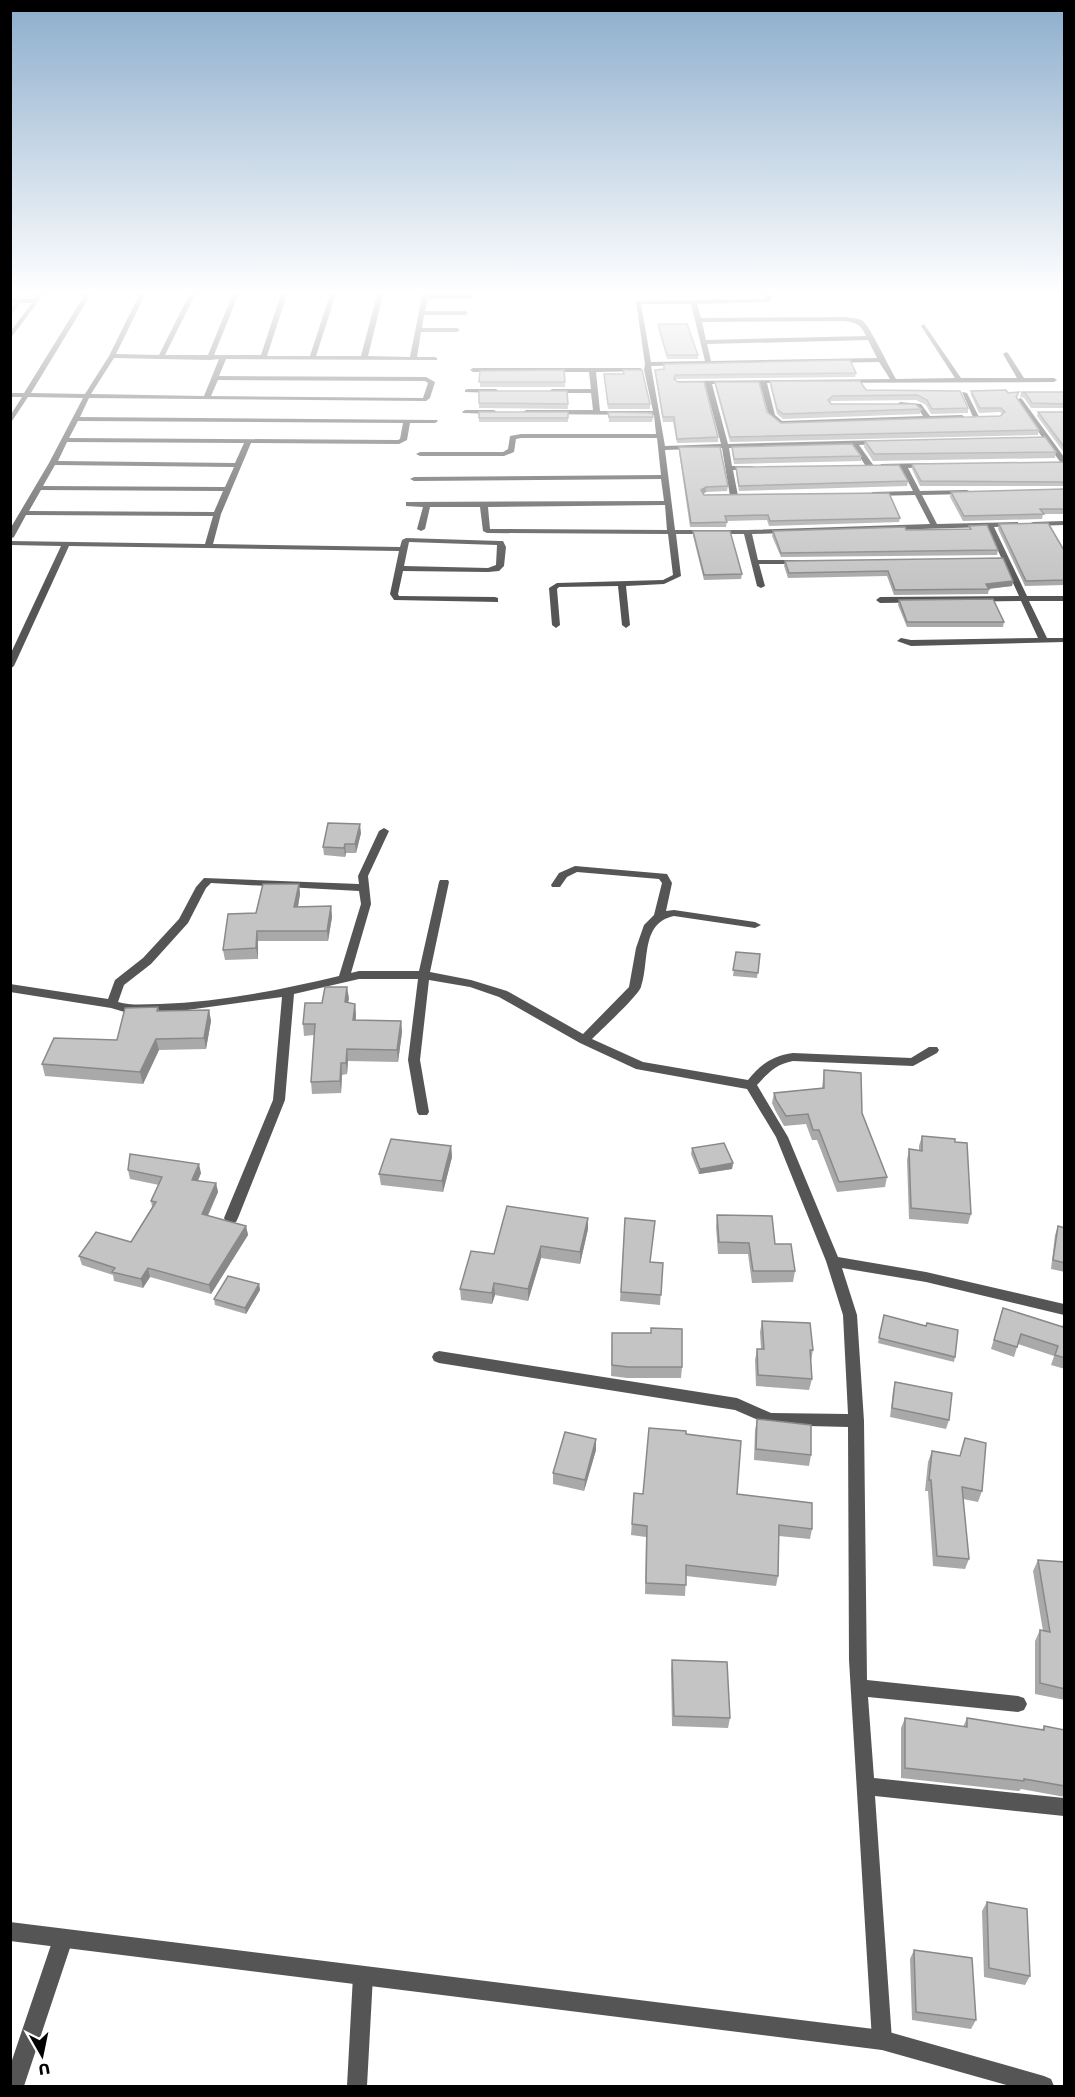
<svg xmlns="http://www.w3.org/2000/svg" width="1075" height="2097" font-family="'Work Sans',sans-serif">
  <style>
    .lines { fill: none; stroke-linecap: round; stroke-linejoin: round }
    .minor { fill: #555; fill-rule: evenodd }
    .tertiary { fill: #555; fill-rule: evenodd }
    .wall { fill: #a9a9a9 }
    .shaded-wall { fill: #898989 }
    .building { fill: #c4c4c4; stroke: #898989; stroke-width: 1.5 }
  </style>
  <rect width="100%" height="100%" fill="#fff"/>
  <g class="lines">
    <path class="minor" d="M40,291H46L10,339V332L32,303H10V299H34Z
      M87,291H93L31,393L85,394L109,356L141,291H147L116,354L159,355L191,291H197L165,355H208L234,291H240L214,355H261L282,291H288L267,356H310L331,291H337L316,356H361L378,291H384L368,356L410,357L423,291H429L428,295H474L472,298L428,299L425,311H465L468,313L465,315H424L422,328H457L460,330L457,332H421L417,357H435L437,358V360L226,359L219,376L426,377L435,382L430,398L426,401L89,398L80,417L437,420L438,421L435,423H410L407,440L399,444L251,443L221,514L213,544L400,547L402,540L406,538L500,541H503L506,547L504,566L499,571L488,572L403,571L398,594L399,596L495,597L498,598V602L394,600L390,594L399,551L69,546L14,666L10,669V655L61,546L10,545V541L205,544L213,516L26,515L14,537L10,539V529L49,463L83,398L28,397L10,424V416L22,397H10V393H24ZM114,358L210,360L219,359L204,396L91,394ZM218,380L425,381L428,383L423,398L211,396ZM78,421L403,423L400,439L398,440L69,438ZM67,442L244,443L235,463L58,461ZM55,465L234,467L225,487L43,486ZM41,490L223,491L214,512L29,511ZM409,542L497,545L496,565L488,568L404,566Z
      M764,291H770L772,299L768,302L697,304L701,318L845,317C851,318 858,318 863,321C869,325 890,369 896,379L955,378L921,326L924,324L961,378H1017L1003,354L1006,352L1008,353L1024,378H1054L1057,380L1054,382L767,383L775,415L782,421L923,416L917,407L898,405L897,404L900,402L921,404L930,416L962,415L965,417L962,419L780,425L769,416L760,384H712L728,444L881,440L885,442L881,444L859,445L874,466L870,468H867L852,445L729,448L732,466H752L756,468L752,470H733L738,496L734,498L730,496L722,448L665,450L675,530H747L930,524L915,495L873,496L869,494L873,492L913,491L901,468H884L880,466L881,464L929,463L930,465L926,467L908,468L920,491L967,490L971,492L967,494L922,495L937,524L1018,522V526H1015L994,527L1027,596H1064V601H1029L1047,638H1064V642L911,646L897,641L901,638L911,640L1038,638L1021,601L880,603L876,600L880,597L1019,596L987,527L752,534L758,560H800L804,562L800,564H759L765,586L761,588L757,586L744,534H676L681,576L664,584L626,586L630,625L626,628L622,625L618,586L559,587L557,589L560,625L556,628L552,625L549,588L557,583L663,580L673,575L668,534L487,533L483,531L480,507H430L425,529L421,531L417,529L423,507L406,506V502L664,501L661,479L414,481L410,479L414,477L661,475L657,438H521L516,439L514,452L504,456H420L416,454L420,452H503L508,449L510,436L521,434H656L654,415L526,414L523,412L526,410H593L591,393H552L549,391L552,389H591L589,372H473L470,370L473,368H640L642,369V371L596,372L600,411H653L644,370L645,364L636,301L765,299ZM641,304H691L705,361L651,362ZM845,321C858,323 861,325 866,336L706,340L702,322ZM868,340L877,358L711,361L707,344ZM879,362L890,379L676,381V383L678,384H705L721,444L665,446L651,366ZM665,505L667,530L490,529L488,507Z
      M467,389H496L499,391L496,393L465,392V390Z
      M962,392L967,393L979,417L978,418L973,417Z
      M1020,398L1022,399L1064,457V463H1061L1045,441H1030L1026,439L1030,437H1042L1017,400Z
      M465,410H494L497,412L494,414L463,413L462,412Z
      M1064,521V525L1033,526L1029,524L1033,522Z
      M384,828L389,831L368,876L371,904L351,973L359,971H419L439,882L440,880H448L449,882L430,972L471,980L507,991L583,1034L629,987L636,948L644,925L654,915L662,883L659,879L577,872L567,877L560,887H552L551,885L559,873L575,866L667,874L672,883L666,911L674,910L755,922L761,925L755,928L674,916C640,923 650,962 641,987C638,996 601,1030 592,1039L643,1062L748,1080C761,1064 772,1056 793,1053L911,1058L929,1047H937L939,1050L937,1053L913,1066L793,1061C776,1064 768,1073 757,1085L788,1137L838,1257L926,1272L1064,1304V1315L926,1282L842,1268L857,1315L864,1421L867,1680L1018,1696L1024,1698L1027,1704L1024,1710L1018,1712L868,1697L874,1778L1064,1798V1816L875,1796L892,2040L889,2047L882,2050L875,2047L872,2040L849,1660L848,1427L770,1425L735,1410L439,1363L434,1361L432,1357L434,1353L439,1351L737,1398L771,1413L848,1414L843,1315L826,1261L776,1137L747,1089L636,1069L580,1043L499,997L470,987L429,980L420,1060L429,1112L427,1115H419L417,1112L408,1060L418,979H359L294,994L285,1100L238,1218L236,1222H226L224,1218L273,1100L282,997L180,1011L128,1013L111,1008L10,992V984L108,999L115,980L143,958L179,919L196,887L204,878L359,884L358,876L379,831ZM211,883L359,891L361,904L339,976C280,990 220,1002 160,1004C146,1004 132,1006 118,1002L124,985L151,964L188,923L206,888Z
      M63,1929L70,1932L73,1939L24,2086H10V2066L53,1939L56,1932Z
      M363,1966L370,1969L373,1976L367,2086H347L353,1976L356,1969Z"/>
    <path class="tertiary" d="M10,1922L882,2030L1044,2076L1051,2079L1054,2086H1010L882,2050L10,1941Z"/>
  </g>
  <path class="wall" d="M658,324L698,355V359H667L658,328Z
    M664,364L856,373L855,377L675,379L718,437V442L677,443L673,422H663L655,374V370L664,369Z
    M564,370L565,387H480V371Z
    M623,370L650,404V409H608L604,374H623Z
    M770,381L866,390L960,391L968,408V413L931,414L926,405L916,400L832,401L830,402L831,404L921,409L920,414L783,419L777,414L770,385Z
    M715,382L767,412L781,423L1000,416L1002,414L1000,412L979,413L971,395V391L1019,392L1017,398L1039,430L1038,435L730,442L715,386Z
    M479,391H567L568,409L479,408Z
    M1021,392H1065V408H1031L1024,398L1020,397Z
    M479,412H568V422H479Z
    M608,412L653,417L652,422H609Z
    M1038,412H1065V454L1037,416Z
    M865,441L1056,452L1055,458L873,461L864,447Z
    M679,447L728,486L727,491L706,492L703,494L704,495L900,518L899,522L769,526L767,520L727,521L726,527H690L679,452Z
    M732,447L861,456V461L734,464L732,451Z
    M1065,462V486H920L912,469V464Z
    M736,467L908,481L907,486L739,491L736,472Z
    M1065,489V514H1043L1042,519L963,521L950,497L951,492Z
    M999,524L1065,552V585L1025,586L998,529Z
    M969,526L998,550L997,555L781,557L772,536L773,531L969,529Z
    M693,531L742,574L741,579L704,580L693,536Z
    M785,561L1013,581L1012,586L989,589L988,594L894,595L887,576L788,578L784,566Z
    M899,600L1004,622L1003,627H907L898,605Z
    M361,833L356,853H346L345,857L324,855L323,847Z
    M299,884L300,894L298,907L331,906L332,917L328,941H258V959L225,960L223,950L256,913Z
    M736,952L760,954L757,978L733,976Z
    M349,998L348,1003L355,1004L356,1015V1020L401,1021L402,1032L398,1062L348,1061L347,1074L342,1075L341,1093L312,1094L311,1082L314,1035L304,1036L303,1024L322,1003Z
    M158,1007L159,1011L209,1010L211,1021L206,1049L159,1050L143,1084L45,1076L42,1064L117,1040Z
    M824,1070L862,1113L887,1177L885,1187L837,1192L817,1140H812L806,1124L784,1126L775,1110L772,1103L774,1093L822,1088Z
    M922,1136L955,1142L971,1214L968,1224L909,1219L907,1160L909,1149L919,1150V1146Z
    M451,1146L452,1157L443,1192L381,1185L379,1174Z
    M692,1148L733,1163L732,1169L699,1174L691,1154Z
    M128,1170L201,1173L198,1181L216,1183L218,1192L208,1216L246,1226L248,1235L211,1294L150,1277L143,1288L114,1281L113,1275L82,1265L79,1256L131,1242L152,1207L151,1201L159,1185L130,1179Z
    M717,1215L775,1244L795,1271L793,1282L752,1283L748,1254H718L716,1227Z
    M625,1218L654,1231L650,1262L663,1263L660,1305L620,1301Z
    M1058,1226L1065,1228V1272L1051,1269L1055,1235Z
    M588,1229L580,1264L541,1258L528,1301L495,1295L492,1304L461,1300L460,1289L494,1254Z
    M259,1284L260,1290L246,1314L215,1305L214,1299Z
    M1003,1308L1062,1327L1065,1320V1369L1051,1365L1054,1356L1018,1344L1014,1357L991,1349Z
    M884,1315L955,1357L954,1362L878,1343Z
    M762,1321L813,1350L811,1361L812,1379L809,1390L756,1386L755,1360L757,1349H761L760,1332Z
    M612,1333L682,1367L681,1378H627L611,1376Z
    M895,1382L949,1420L946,1429L890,1417L893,1391Z
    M757,1419L811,1455L809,1466L754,1460L755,1430Z
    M686,1434L737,1494L812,1529L810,1539L779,1536L778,1576L776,1586L686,1576L685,1596L645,1594L646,1537L631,1535L634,1493L643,1494Z
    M596,1450L584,1491L553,1484V1473Z
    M932,1451L982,1491L978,1502L963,1499L969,1559L965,1569L933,1566L928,1491H925L928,1462Z
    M1038,1560L1065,1562V1700L1035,1694V1641L1040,1630L1043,1631L1033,1571Z
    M672,1660L730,1718L728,1728L672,1726L671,1670Z
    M905,1718L963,1727L967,1718L1042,1730L1044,1726L1065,1730V1797L1021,1789L1019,1791L901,1778V1728Z
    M987,1902L1030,1976L1025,1985L984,1977L982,1911Z
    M914,1950L976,2020L971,2029L912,2020L910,1959Z"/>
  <path class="shaded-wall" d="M18,301L19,305L10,317V312Z
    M706,487V492L701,495V490Z
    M1013,581L1012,586L985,589L986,584Z
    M360,824L361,833L356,853L355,844Z
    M345,844L346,853L345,857L344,848Z
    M299,884L300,894L296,917L294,907Z
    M331,906L332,917L328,941L327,931Z
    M257,931L258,941V959L256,948Z
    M347,987L349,998L346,1014L345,1002Z
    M355,1004L356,1015L354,1031L353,1020Z
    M209,1010L211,1021L206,1049L204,1038Z
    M401,1021L402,1032L398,1062L397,1050Z
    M156,1039L159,1050L143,1084L140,1072Z
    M347,1049L348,1061L347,1074L346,1063Z
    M341,1063L342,1075L341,1093L340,1081Z
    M451,1146L452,1157L443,1192L442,1181Z
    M733,1163L732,1169L699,1174L700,1169Z
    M199,1164L201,1173L194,1189L192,1180Z
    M216,1183L218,1192L204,1223L202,1214Z
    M588,1218V1229L580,1264V1252Z
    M246,1226L248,1235L211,1294L209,1285Z
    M541,1246V1258L528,1301V1289Z
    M148,1268L150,1277L143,1288L141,1279Z
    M494,1283L495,1295L492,1304V1293Z
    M259,1284L260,1290L246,1314L245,1308Z
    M596,1439V1450L584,1491L585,1480Z"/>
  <path class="building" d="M10,301H18L10,312Z
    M658,324H687L698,355H667Z
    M850,360L856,373L675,375L674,379L678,382H704L718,437L677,439L674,417H663L655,370L664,369V364H670Z
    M564,370L565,382H479L480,371Z
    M623,370H642L650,404H608L604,374H624Z
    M770,381H860L866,390L960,391L968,408L932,409L927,400L917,395L833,396L828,400L831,404H915L921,409L783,414L777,409Z
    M715,382H759L767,412L781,423L1000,416L1005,412L1001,408H980L971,391L1006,390L1008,393L1019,392L1016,397L1039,430L730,437Z
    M479,391H567L568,404L479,403Z
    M1021,392H1065V404L1032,403L1025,393Z
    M479,412H568V418H479Z
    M608,412L652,413L653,417H609Z
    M1038,412H1065V448Z
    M1045,437L1056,452L874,454L865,441Z
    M852,444L861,456L734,459L732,447Z
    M679,447H720L728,486L706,487L701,490L704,495L889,493L900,518L770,521L768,515L725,516L727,522L691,523Z
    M1065,462V482L921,481L912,464Z
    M899,465L908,481L739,486L736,467Z
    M1065,489V509H1040L1044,514L964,516L951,492Z
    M1048,523L1065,552V580L1026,581L999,524Z
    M987,525L998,550L781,553L773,531L905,527L906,530L971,529L969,526Z
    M693,531H730L742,574L704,575Z
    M1003,558L1013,581L986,584L989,589L895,590L888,571L789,573L785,561Z
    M993,599L1004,622H907L899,600Z
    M328,823L360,824L355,844H345L344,848L323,847Z
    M263,884H299L294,907L331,906L327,931H257L256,948L223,950L228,914L256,913Z
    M736,952L760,954L758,973L733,970Z
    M325,987H347L345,1002L355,1004L353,1020L401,1021L397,1050L347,1049L346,1063H341L340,1081L311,1082L315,1024H303L305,1003H322Z
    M158,1007L157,1011L209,1010L204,1038L156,1039L140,1072L42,1064L54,1038L117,1040L125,1008Z
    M824,1070L861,1073L862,1113L887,1177L839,1182L819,1130H813L808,1114L786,1116L776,1100L774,1093L824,1088Z
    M922,1136L955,1139V1142L967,1143L971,1214L911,1208L909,1149L922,1151Z
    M391,1139L451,1146L442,1181L379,1174Z
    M724,1143L733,1163L700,1169L692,1148Z
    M130,1154L199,1164L192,1180L216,1183L202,1214L246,1226L209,1285L148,1268L141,1279L112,1272L115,1268L79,1256L96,1232L131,1242L156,1202L151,1201L162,1177L128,1170Z
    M507,1206L588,1218L580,1252L541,1246L528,1289L494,1283L492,1293L460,1289L471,1251L494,1254Z
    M717,1215L772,1216L775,1244H791L795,1271H753L749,1243L719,1242Z
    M625,1218L655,1221L650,1262L663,1263L661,1295L621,1292Z
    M1058,1226L1065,1228V1263L1053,1260Z
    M228,1276L259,1284L245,1308L214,1299Z
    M1003,1308L1063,1327L1065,1322V1358L1055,1355L1058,1346L1021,1334L1017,1347L994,1340Z
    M884,1315L926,1326L927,1323L958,1330L955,1357L879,1338Z
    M762,1321L810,1323L813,1350H810L812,1379L758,1375L757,1349H764Z
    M651,1328L682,1329V1367H628L612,1365V1333H651Z
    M895,1382L952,1393L949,1420L892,1408Z
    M757,1419L811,1425V1455L756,1449Z
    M649,1428L686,1431V1434L741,1441L737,1494L812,1503V1529L779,1525L778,1576L686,1565V1585L646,1583L647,1526L632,1524L634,1493L643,1494Z
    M565,1432L596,1439L585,1480L553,1473Z
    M965,1438L986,1443L982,1491L962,1487L969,1559L937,1556L931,1480H929L932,1451L960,1456Z
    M1038,1560L1065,1562V1689L1040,1683V1630L1050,1632Z
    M672,1660L727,1662L730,1718L674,1716Z
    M905,1718L967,1727V1718L1044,1730V1726L1065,1730V1786L1024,1779V1781L905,1768Z
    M987,1902L1027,1909L1030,1976L989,1968Z
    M914,1950L972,1958L976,2020L916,2012Z"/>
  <linearGradient id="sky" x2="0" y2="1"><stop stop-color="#8cadcc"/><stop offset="0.5" stop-color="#fff"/><stop offset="1" stop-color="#fff" stop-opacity="0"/></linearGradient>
  <rect width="1075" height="585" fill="url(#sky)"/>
  <rect width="1075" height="2097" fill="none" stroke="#000000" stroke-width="24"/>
  <g transform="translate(42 2055) rotate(171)" stroke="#ffffff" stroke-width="4.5" paint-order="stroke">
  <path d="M0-4.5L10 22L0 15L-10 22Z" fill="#000000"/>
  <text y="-9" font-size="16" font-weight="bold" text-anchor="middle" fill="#000000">U</text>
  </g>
</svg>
